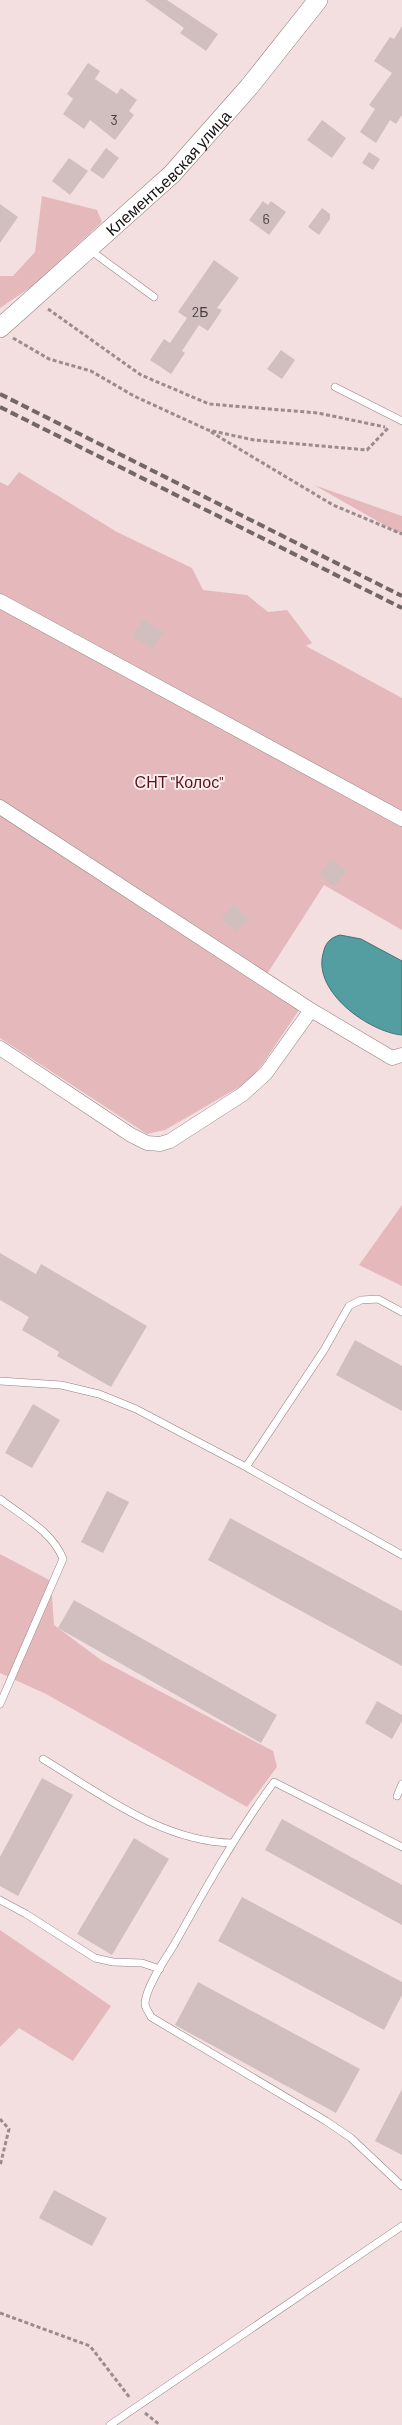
<svg xmlns="http://www.w3.org/2000/svg" width="402" height="2425" font-family="Barlow,sans-serif">
  <style>
    .green { fill: #e5b9bc }
    .water { fill: #549da0; stroke: #427375 }
    .building { fill: #d1bfc0 }
    .lines { fill: none; stroke-linecap: round; stroke-linejoin: round }
    .lane-casing { stroke: #918081; stroke-width: 8 }
    .street-casing { stroke: #918081; stroke-width: 15 }
    .secondary-casing { stroke: #918081; stroke-width: 20 }
    .path { stroke: #9a8b8c; stroke-width: 3; stroke-dasharray: 4 2.5; stroke-linecap: butt }
    .lane { stroke: #fff; stroke-width: 7 }
    .street { stroke: #fff; stroke-width: 14 }
    .secondary { stroke: #fff; stroke-width: 19 }
    .rail { stroke: #736667; stroke-width: 4; stroke-dasharray: 8 4; stroke-linecap: butt }
    .labels { text-anchor: middle; dominant-baseline: central; stroke-width: 4; stroke-linejoin: round; paint-order: stroke }
    .number-label { font-size: 14px; fill: #463c3e }
    .street-label { font-size: 16px; fill: #181112; stroke: #fdeeee }
    .park-label { font-size: 16px; fill: #5a1321; stroke: #fdeeee }
  </style>
  <rect width="100%" height="100%" fill="#f3dfe0"/>
  <path class="green" d="M42,196L97,210L102,222L34,285L0,308V276H13L35,252Z
    M19,472L117,532L192,568L203,590L247,595L268,612L287,610L312,643L306,646L402,698V930L324,885L260,985L299,1010L262,1065L246,1083L165,1130L147,1134L0,1038V482L8,486Z
    M314,485L402,516V535Z
    M402,1205V1286L359,1265Z
    M0,1554L51,1581L54,1625L101,1660L273,1751L277,1767L247,1807L46,1694L0,1673Z
    M0,1930L111,2006L73,2061L19,2028L0,2047Z"/>
  <path class="water" d="M340,935L361,939L402,961V1035C369,1032 313,992 323,954C325,944 329,938 340,935Z"/>
  <path class="building" d="M145,0H167L218,34L206,51L180,33L184,28Z
    M402,26V115L396,124L390,120L376,143L360,132L375,109L369,105L392,73L374,61L390,37L394,39Z
    M88,63L100,71L95,79L117,94L121,88L137,100L129,111L134,115L115,140L90,120L84,129L63,114L73,99L67,94Z
    M322,120L346,138L332,158L307,140Z
    M106,148L119,158L103,179L90,170Z
    M369,152L380,159L373,170L362,163Z
    M69,158L88,171L70,195L52,181Z
    M263,201L268,205L271,201L286,212L269,235L249,220Z
    M0,204L18,217L0,243Z
    M322,208L330,214V219L319,235L308,227Z
    M214,260L239,278L217,308L222,310L208,331L199,325L182,351L185,353L171,374L150,360L164,339L170,343L187,318L178,312Z
    M281,350L295,360L282,379L267,369Z
    M143,619L164,632L153,649L132,636Z
    M331,859L347,871L335,887L319,875Z
    M234,904L249,919L237,932L221,918Z
    M0,1253L36,1274L41,1264L147,1326L111,1387L57,1356L59,1352L22,1330L29,1317L0,1300Z
    M355,1340L402,1366V1411L336,1375Z
    M33,1404L60,1420L32,1468L5,1453Z
    M107,1491L129,1502L103,1553L81,1542Z
    M230,1518L402,1611V1666L208,1560Z
    M74,1600L277,1715L261,1743L58,1628Z
    M377,1701L402,1715V1721L392,1739L365,1723Z
    M42,1778L73,1795L18,1896L0,1886V1857Z
    M282,1819L402,1885V1925L265,1850Z
    M134,1838L169,1859L112,1955L77,1934Z
    M242,1897L402,1982V1995L384,2030L218,1941Z
    M198,1982L360,2069L336,2113L175,2025Z
    M402,2089V2155L375,2141Z
    M54,2190L107,2218L92,2246L39,2218Z"/>
  <g class="lines">
    <g class="lane-casing">
      <path id="lane" d="M90,250L154,297
        M335,387L402,421
        M0,1381L61,1385L99,1394L136,1409L246,1467L402,1555
        M246,1467L324,1350L349,1306L361,1300L378,1299L402,1312
        M0,1704L63,1559C53,1532 22,1516 0,1499
        M43,1759C101,1794 162,1842 233,1843
        M397,1796L402,1784
        M402,1847L274,1782C236,1834 205,1889 174,1945C165,1959 146,1987 145,2003C145,2009 149,2012 151,2017L326,2121L351,2138L402,2186
        M0,1900L26,1914L95,1958L113,1962L142,1963L160,1969
        M110,2425L402,2226"/>
    </g>
    <g class="street-casing">
      <path id="street" d="M0,601L402,819
        M0,807L311,1010L392,1058L402,1055
        M0,1048L131,1135L147,1143L160,1144L170,1141L243,1094L266,1073L311,1010"/>
    </g>
    <g class="secondary-casing">
      <g id="secondary">
        <path id="s1" d="M0,328L172,174L249,87L318,0"/>
      </g>
    </g>
    <path class="path" d="M48,309L141,375L209,404L318,413L385,427
      M13,338L49,359L91,371L134,396L208,430L254,440L367,450L389,427
      M211,432L333,505L402,534
      M0,2119L9,2129L0,2166
      M0,2313L90,2346L130,2398
      M145,2413L160,2425"/>
    <use href="#lane" class="lane"/>
    <use href="#street" class="street"/>
    <use href="#secondary" class="secondary"/>
    <path class="rail" d="M0,394L402,596
      M0,407L402,608"/>
  </g>
  <g class="labels">
    <g class="number-label">
      <text x="114" y="119">3</text>
      <text x="266" y="218">6</text>
      <text x="200" y="311">2Б</text>
    </g>
    <g class="street-label">
      <text stroke="none"><textPath href="#s1" startOffset="229">Клементьевская улица</textPath></text>
    </g>
    <g class="park-label">
      <text x="179" y="781">СНТ "Колос"</text>
    </g>
  </g>
</svg>
